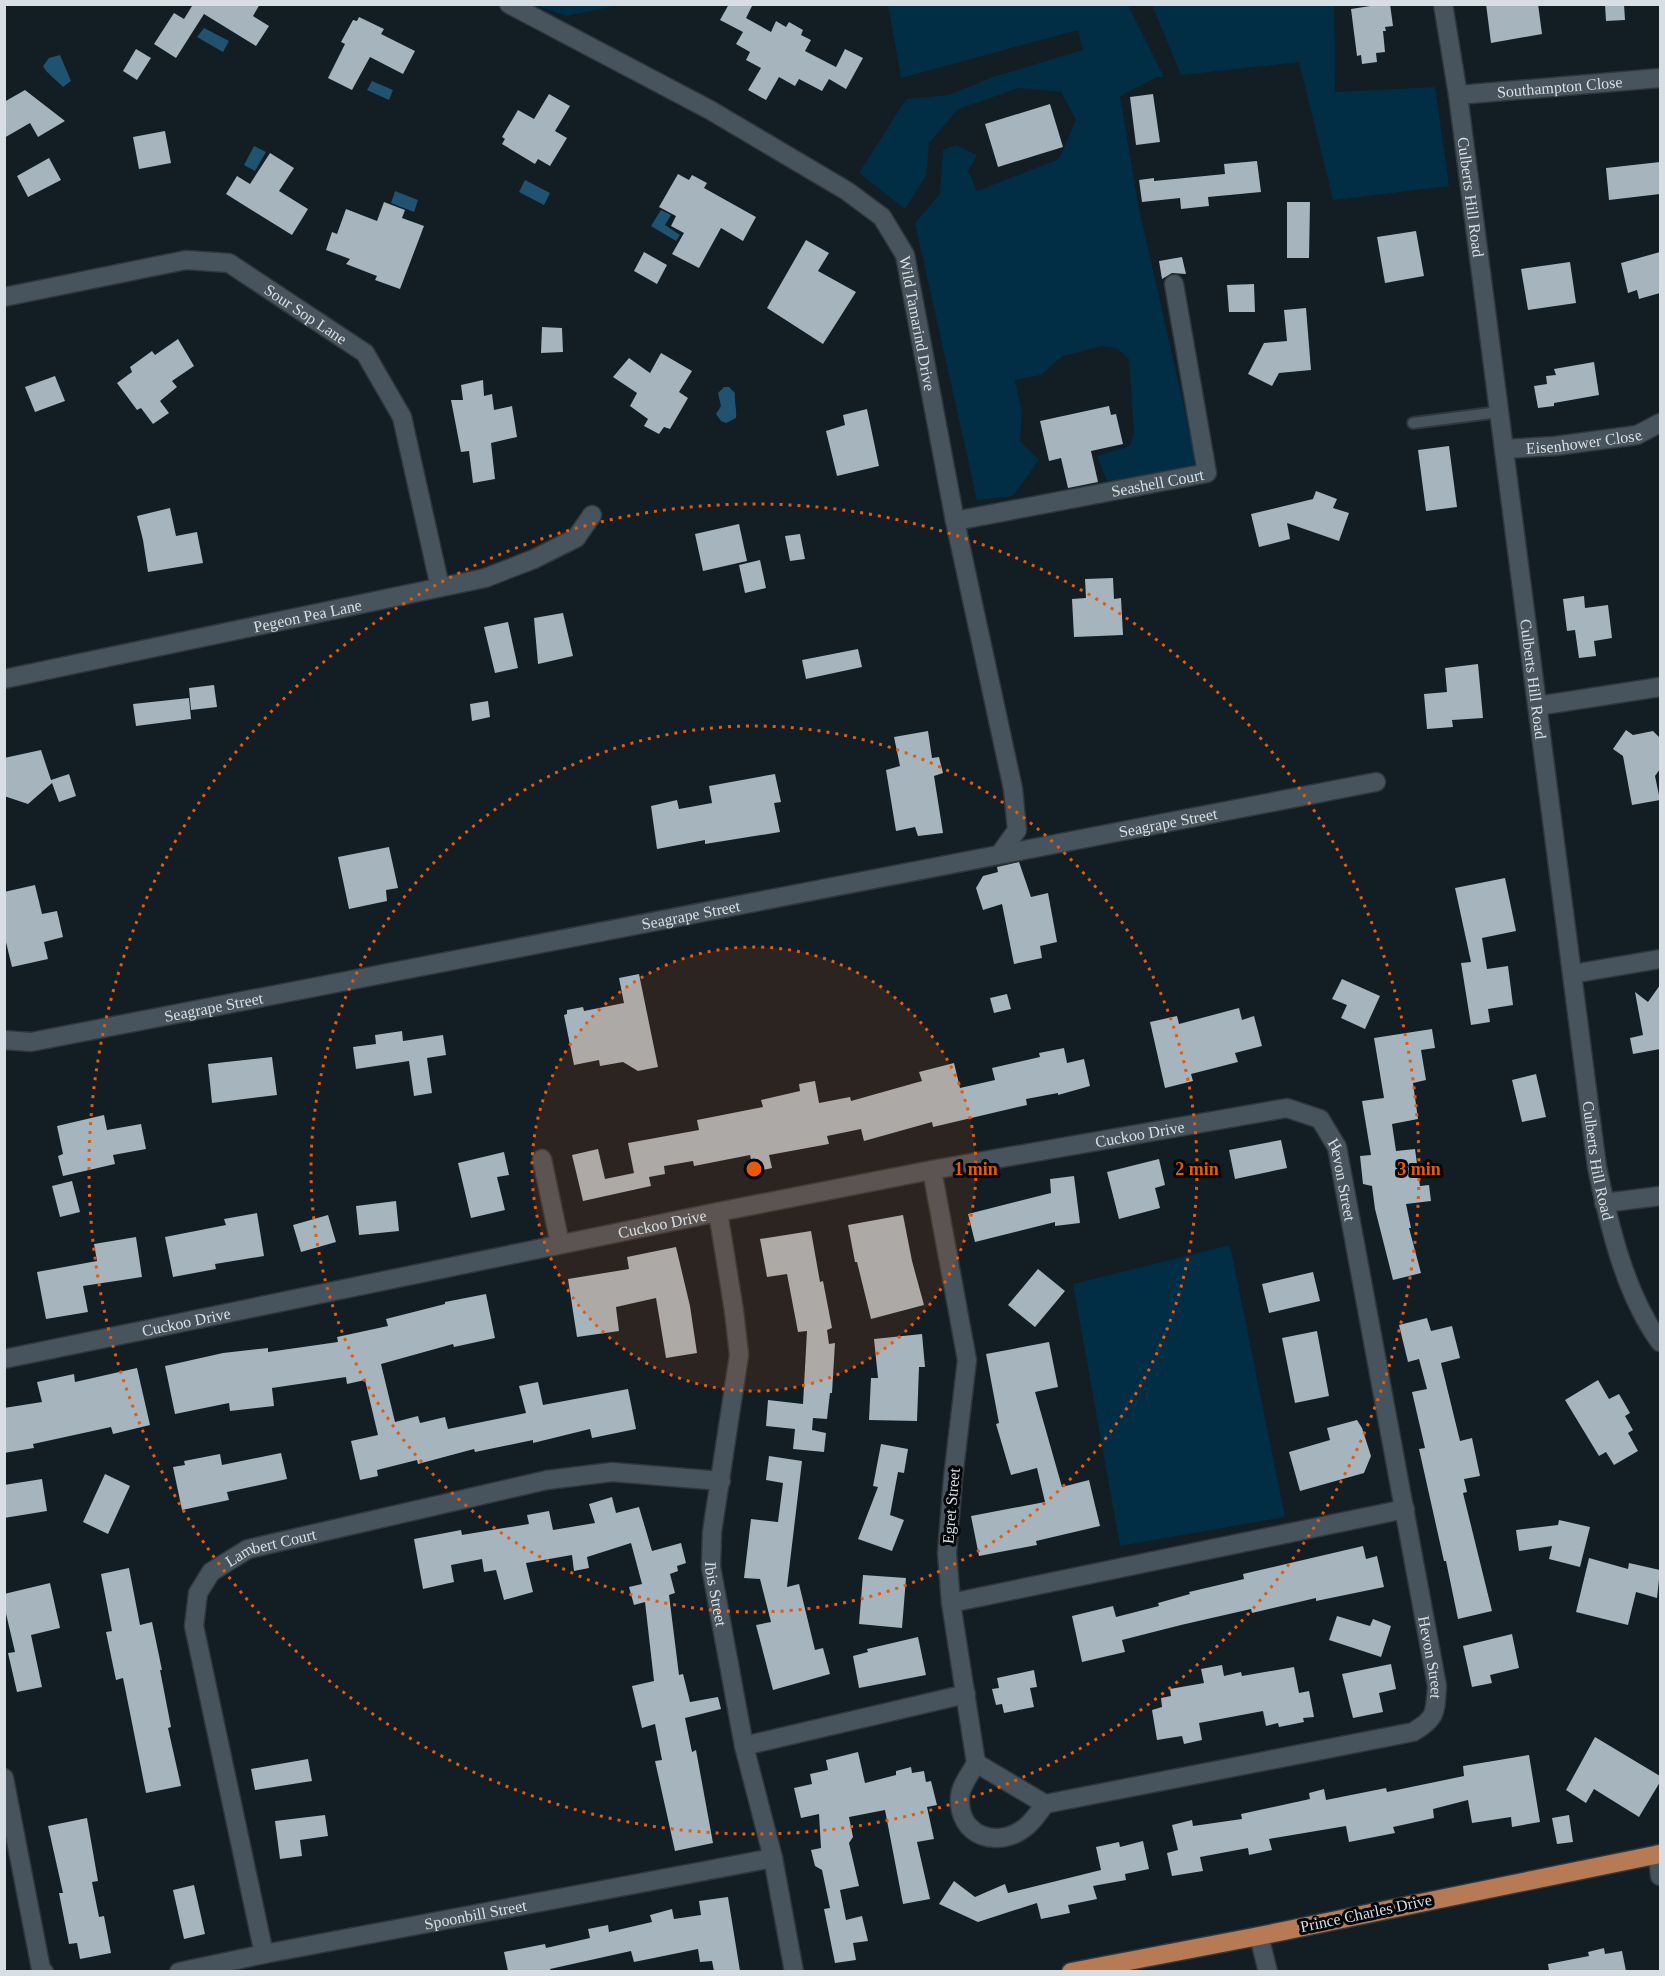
<svg xmlns="http://www.w3.org/2000/svg" width="1665" height="1976" font-family="'Times New Roman',serif">
  <style>
    .green { fill: #012e45 }
    .water { fill: #1f5371 }
    .building { fill: #a5b4bd }
    .lines { fill: none; stroke-linecap: round; stroke-linejoin: round }
    .service-casing { stroke: #30373c; stroke-width: 14 }
    .minor-casing { stroke: #30373c; stroke-width: 21 }
    .tertiary-casing { stroke: #30373c; stroke-width: 21 }
    .trunk-casing { stroke: #30373c; stroke-width: 21 }
    .service { stroke: #48545d; stroke-width: 10 }
    .minor { stroke: #48545d; stroke-width: 18 }
    .tertiary { stroke: #48545d; stroke-width: 18 }
    .trunk { stroke: #b67a54; stroke-width: 18 }
    .ring { fill: none; stroke: #e8590c; stroke-width: 3; stroke-dasharray: 3 6 }
    .labels { text-anchor: middle; dominant-baseline: central; stroke-width: 6; stroke-linejoin: round; paint-order: stroke }
    .street-label { font-size: 16px; fill: #d8dfe4; stroke: #04070a }
    .centre { fill: #e8590c; stroke: #04070a; stroke-width: 3 }
    .ring-label { font-size: 18px; text-anchor: middle; font-weight: bold; fill: #e8590c; stroke: #04070a; stroke-width: 6; stroke-linejoin: round; paint-order: stroke }
  </style>
  <rect width="100%" height="100%" fill="#121d24"/>
  <path class="green" d="M534,5H619L567,16Z
    M888,5H1128L1164,77H1157L1120,96L1138,204L1198,469L1107,481L1097,456L1130,446L1134,433L1129,359L1117,348L1101,346L1061,357L1041,375L1015,380L1022,413L1020,441L1039,460L1013,496L977,500L915,223L940,194L943,150L956,145L977,155L968,171L977,191L1059,159L1076,120L1061,92L1019,88L958,109L929,143L926,176L905,209L859,173L906,99L949,95L993,77L1083,50L1078,30L901,78Z
    M1152,5H1334L1335,92L1435,87L1449,186L1333,200L1299,62L1181,75Z
    M1230,1245L1285,1517L1120,1546L1073,1284Z"/>
  <path class="water" d="M204,28L229,41L223,52L197,37Z
    M60,55L71,81L63,87C57,80 47,74 43,66L49,58Z
    M372,81L393,90L389,100L367,90Z
    M254,146L266,152L255,171L244,165Z
    M525,180L550,193L544,205L519,192Z
    M395,191L418,200L414,212L391,203Z
    M661,210L671,215L665,225L680,235L676,241L651,226Z
    M724,387H729L735,393C734,401 737,410 736,418L726,423L721,421L716,414L721,406L718,393Z"/>
  <path class="building" d="M189,4H260L253,16L269,26L256,46L204,14L176,58L154,44L174,13L184,19L192,6Z
    M729,4H753L746,18L771,32L776,21L786,27L789,22L803,30L801,35L811,40L805,51L836,67L845,49L863,58L846,89L829,79L822,91L799,79L795,86L779,77L766,100L748,90L761,68L746,60L750,52L736,44L743,32L720,20Z
    M1383,4H1390L1393,26L1385,27L1386,31H1383L1385,52L1376,53L1377,62L1362,64L1361,55L1357,56L1351,9Z
    M1486,4H1538L1542,34L1491,43Z
    M1605,4H1624L1625,20L1606,21Z
    M359,17L384,29L381,34L415,51L403,74L370,57L352,90L328,78L345,44L341,42L353,20L357,21Z
    M136,49L151,58L137,80L123,71Z
    M25,90L65,121L38,137L30,123L4,138V102Z
    M549,94L570,106L555,131L567,138L550,166L538,159L535,164L502,144L505,139L502,137L518,110L534,119Z
    M1153,94L1160,142L1136,145L1130,97Z
    M1050,104L1063,147L998,167L985,124Z
    M165,131L171,163L139,169L133,137Z
    M270,153L294,168L279,191L308,209L292,235L226,194L237,176L250,184Z
    M49,158L61,180L28,197L17,176Z
    M1257,161L1261,192L1208,197L1209,206L1181,209L1180,198L1142,202L1139,180L1154,178V181L1225,174L1224,164Z
    M1660,162V194L1609,200L1606,168Z
    M678,174L689,180L692,175L707,183L704,188L756,217L743,241L721,228L699,268L672,254L684,233L671,226L676,216L659,207Z
    M384,202L405,210L402,218L424,226L400,289L375,280L377,276L346,264L350,259L326,250L332,232L337,234L346,209L377,221Z
    M1287,202H1310L1309,258H1287Z
    M1416,231L1424,276L1385,283L1377,237Z
    M806,240L829,253L818,271L856,292L823,344L767,308Z
    M644,252L667,265L657,284L634,271Z
    M1660,252V293L1639,299L1637,290L1628,293L1621,263Z
    M1182,257L1186,274L1172,273L1162,279L1159,261Z
    M1570,262L1576,303L1528,310L1521,269Z
    M1254,284L1255,312H1229L1227,285Z
    M1306,308L1311,370L1279,373L1272,386L1248,374L1264,343L1287,341L1284,310Z
    M542,327L562,328L563,352L541,353Z
    M178,339L194,366L172,381L177,387L160,401L169,413L153,424L141,408L137,410L117,383L132,372L130,367L152,351L155,355Z
    M661,353L692,371L679,392L688,398L670,429L664,427L659,434L644,426L648,419L630,406L637,393L613,377L629,358L650,373Z
    M1594,362L1599,395L1554,403V406L1538,408L1534,386L1547,384L1546,376L1556,375L1554,369Z
    M55,376L65,401L35,412L25,387Z
    M483,380L484,396L492,394L494,410L512,406L517,437L491,443L495,479L473,483L469,451L461,452L451,400H463L461,385Z
    M1109,406L1111,415L1116,414L1123,444L1091,451L1098,482L1068,488L1061,458L1049,461L1040,421Z
    M867,409L879,466L837,476L826,431L845,425L843,415Z
    M1449,446L1457,507L1426,511L1418,450Z
    M1316,491L1337,499L1333,508L1349,513L1339,541L1287,523L1290,539L1259,547L1251,514L1313,499Z
    M170,508L176,536L197,532L203,563L148,572L143,540L137,516Z
    M739,524L747,561L703,571L695,534Z
    M800,534L805,559L790,561L785,536Z
    M760,560L766,588L745,593L739,565Z
    M1113,578L1114,599L1121,598L1123,635L1074,637L1072,599L1086,598L1085,579Z
    M1584,596L1585,608L1608,605L1612,638L1594,641L1596,656L1579,658L1575,630L1567,631L1563,599Z
    M563,613L573,656L538,664L534,618Z
    M508,622L518,668L495,673L484,627Z
    M858,649L862,667L806,679L802,660Z
    M1478,664L1483,718L1452,720L1453,727L1427,729L1424,694L1447,692L1445,668Z
    M214,685L217,707L191,710L189,688Z
    M189,698L191,719L136,726L133,704Z
    M488,701L490,717L472,721L470,704Z
    M1626,730L1633,735L1653,731L1660,738V769L1655,776L1660,800L1632,805L1623,756L1613,749Z
    M928,731L932,758L939,757L943,773L934,776L943,833L918,836L915,827L896,831L886,770L900,766L894,737Z
    M41,750L51,780L69,774L76,796L59,802L52,783L28,804L4,796V758Z
    M775,774L781,802L774,803L780,832L705,844V840L657,849L651,806L677,800L679,809L712,803L709,786Z
    M389,847L398,888L386,890L387,901L349,909L338,857Z
    M1019,862L1031,897L1048,893L1057,942L1040,946L1042,958L1014,964L1002,904L983,910L976,888L983,876L998,872L997,867Z
    M1505,878L1516,931L1482,938L1487,969L1508,966L1513,1005L1488,1009L1490,1022L1471,1025L1461,963L1471,962L1455,888Z
    M35,885L42,914L57,911L63,937L44,942L48,959L12,967L4,934V892Z
    M639,974L658,1067L638,1071L623,1062L600,1066L599,1060L574,1065L564,1015L567,1014V1010L583,1007L584,1011L624,1003L619,978Z
    M1342,979L1380,996L1365,1029L1341,1018L1347,1005L1332,999Z
    M1660,985V1049L1633,1054L1630,1038L1643,1035L1635,992L1648,1002Z
    M1007,994L1011,1009L994,1013L990,998Z
    M1239,1008L1242,1020L1254,1016L1262,1046L1235,1053L1238,1062L1191,1074L1193,1081L1165,1088L1150,1022L1177,1016L1179,1024Z
    M1432,1029L1435,1048L1421,1050L1426,1080L1413,1083L1418,1119L1392,1124L1396,1151L1415,1149L1420,1186L1429,1185L1431,1201L1406,1204L1411,1228H1409L1421,1273L1393,1280L1375,1209L1372,1186L1363,1184L1360,1156L1371,1155L1362,1101L1384,1098L1374,1038Z
    M402,1031L403,1041L443,1035L446,1055L427,1058L432,1093L414,1096L409,1061L356,1069L353,1047L376,1044L375,1035Z
    M1064,1048L1067,1063L1084,1059L1090,1086L1058,1095V1093L1026,1099L1027,1105L933,1127L932,1122L864,1141L861,1129L827,1136L829,1144L769,1155L772,1168L754,1172L750,1155L694,1166L693,1161L664,1166L665,1174L649,1177L651,1186L583,1201L572,1155L598,1149L605,1179L634,1173L628,1143L699,1130L697,1120L763,1107L761,1100L800,1091L799,1084L815,1081L819,1103L850,1097L851,1101L922,1081L919,1072L954,1063L960,1088L995,1080L992,1068L1040,1057L1039,1053Z
    M272,1057L277,1095L212,1103L208,1064Z
    M1536,1074L1546,1117L1522,1122L1512,1080Z
    M104,1115L107,1130L141,1124L146,1149L113,1155L115,1164L63,1176L58,1156L63,1154L57,1126Z
    M1281,1140L1287,1168L1235,1179L1229,1150Z
    M504,1152L509,1175L497,1177L505,1210L471,1218L458,1163Z
    M1159,1159L1165,1185L1155,1188L1160,1208L1119,1219L1107,1172Z
    M1074,1176L1080,1223L1055,1226V1222L975,1242L968,1214L1051,1193L1050,1179Z
    M72,1181L80,1212L60,1217L52,1186Z
    M396,1201L399,1231L359,1235L356,1206Z
    M257,1213L264,1256L215,1264L216,1269L173,1277L165,1237L226,1225L224,1219Z
    M328,1215L336,1242L301,1252L293,1225Z
    M903,1215L912,1261L924,1305L871,1319L857,1262H855L848,1225Z
    M811,1231L820,1282L823,1281L832,1328L827,1330L829,1344L835,1343L832,1393H830L827,1419L813,1418L812,1430L826,1433L824,1452L793,1449L795,1429L766,1426L768,1400L803,1404L807,1331L798,1332L787,1274L767,1277L760,1239Z
    M136,1237L142,1277L83,1286L88,1312L46,1319L37,1272L97,1261L94,1244Z
    M676,1247L690,1306L697,1353L666,1358L656,1298L616,1307L619,1331L577,1337L568,1279L629,1269L627,1257Z
    M1038,1269L1065,1291L1035,1327L1008,1305Z
    M1313,1272L1320,1301L1269,1313L1262,1284Z
    M486,1294L495,1338L454,1347L453,1344L381,1364L395,1422L418,1416L420,1423L445,1417L448,1429L526,1413L519,1386L538,1382L543,1405L628,1389L636,1429L592,1438L590,1429L533,1443V1440L475,1452L474,1449L418,1464L417,1460L377,1470L378,1476L360,1480L351,1441L378,1435L365,1380L347,1384L346,1377L272,1388L274,1406L230,1411L229,1403L175,1414L165,1366L223,1353L268,1348V1352L338,1342L337,1337L388,1326L386,1319L445,1304V1302Z
    M1427,1318L1431,1331L1452,1326L1460,1358L1441,1363L1460,1441L1472,1438L1480,1476L1464,1479L1467,1492L1463,1493L1492,1611L1458,1619L1446,1561H1444L1419,1449L1425,1448L1412,1392L1427,1389L1419,1359L1408,1362L1399,1325Z
    M1317,1331L1329,1396L1295,1403L1282,1338Z
    M922,1334L925,1367H919L917,1421L869,1420L871,1378H878L874,1339Z
    M1049,1342L1058,1387L1035,1392L1062,1487L1089,1480L1100,1526L1036,1541L1037,1545L979,1556L971,1516L1045,1502L1037,1468L1011,1475L996,1424L999,1423L986,1354Z
    M137,1368L150,1425L113,1434L111,1427L33,1444L34,1448L4,1453V1408L42,1402L37,1382L74,1374L75,1382Z
    M1598,1380L1609,1399L1619,1394L1630,1413L1625,1416L1633,1430L1628,1433L1638,1451L1614,1465L1606,1452L1599,1456L1565,1400Z
    M1357,1420L1362,1428L1371,1456L1364,1473L1300,1491L1289,1452L1330,1440L1327,1428Z
    M881,1444L908,1449L904,1473L898,1472L890,1515L904,1520L892,1551L858,1539L878,1487L873,1486Z
    M281,1453L287,1479L227,1492L229,1500L182,1510L173,1467L185,1465L184,1461L220,1454L222,1465Z
    M769,1456L802,1461L787,1587L799,1584L815,1650L823,1648L830,1674L773,1690L756,1625L771,1622L760,1579L744,1578L751,1519L778,1522L783,1483L766,1480Z
    M105,1474L130,1486L108,1534L83,1522Z
    M42,1479L47,1511L4,1518V1485Z
    M612,1497L616,1513L639,1507L652,1551L681,1543L686,1563L677,1566L678,1571L670,1574L675,1593L669,1595L679,1675L683,1674L690,1702L718,1697L721,1709L685,1718L692,1752L696,1750L713,1843L675,1851L655,1761L662,1760L655,1724L642,1728L632,1686L654,1681L645,1602L634,1605L629,1587L642,1584L631,1543L587,1557L589,1568L574,1571L572,1555L526,1563L533,1592L504,1600L496,1570L484,1572L482,1559L451,1565L454,1582L423,1589L414,1539L461,1530L462,1535L529,1524L527,1515L549,1511L553,1530L595,1523L589,1504Z
    M1559,1520L1590,1527L1580,1567L1549,1559L1552,1546L1519,1551L1516,1530L1558,1525Z
    M1363,1546L1366,1559L1377,1556L1384,1587L1316,1601V1598L1252,1613L1251,1609L1181,1625L1122,1640L1125,1652L1082,1662L1072,1616L1113,1606L1116,1617L1159,1606L1158,1603L1190,1594L1189,1592L1244,1579L1243,1574Z
    M1589,1558L1628,1569L1629,1563L1660,1570L1657,1598L1636,1592L1628,1625L1576,1612Z
    M129,1568L140,1625L152,1622L162,1670H160L171,1727L168,1728L181,1786L146,1793L123,1678L116,1680L106,1632L112,1631L101,1574Z
    M863,1575L906,1578L902,1628L859,1624Z
    M50,1583L60,1628L31,1635L42,1687L17,1692L8,1653L15,1652L4,1605V1594Z
    M1337,1616L1370,1626L1373,1619L1391,1626L1381,1657L1329,1640Z
    M1512,1634L1519,1668L1490,1675L1492,1683L1472,1687L1463,1646Z
    M918,1637L926,1675L859,1688L853,1656L868,1652L867,1649Z
    M1391,1664L1396,1689L1379,1693L1383,1712L1353,1718L1342,1674Z
    M1222,1665L1224,1676L1241,1672L1242,1676L1294,1667L1299,1693L1309,1691L1314,1717L1303,1718L1304,1722L1279,1727L1278,1723L1266,1726L1263,1711L1199,1723L1202,1740L1184,1744L1182,1736L1157,1740L1152,1710L1162,1707L1161,1698L1171,1696L1170,1689L1204,1683L1201,1669Z
    M1034,1670L1037,1687L1030,1688L1034,1707L1004,1713L1002,1704L996,1705L992,1689L999,1688L997,1678Z
    M1595,1737L1660,1776V1782L1639,1817L1594,1789L1586,1803L1566,1790Z
    M858,1752L865,1783L896,1775V1771L911,1767L912,1773L924,1771L926,1782L931,1781L937,1805L927,1807L934,1839L917,1842L930,1899L903,1904L885,1810L849,1817L853,1837L849,1843L859,1886L840,1890L846,1920L862,1916L868,1941L853,1943L856,1960L835,1963L824,1909L830,1908L822,1870L815,1866L811,1850L821,1848L819,1814L801,1818L794,1788L812,1784L810,1774L828,1770L826,1760Z
    M1529,1755L1540,1822L1512,1827L1511,1817L1472,1823L1468,1800L1433,1809L1434,1818L1393,1827L1395,1833L1349,1842L1346,1826L1269,1839L1272,1850L1249,1855L1248,1848L1200,1857L1203,1871L1172,1876L1167,1853L1178,1850L1172,1825L1192,1820L1193,1826L1242,1819L1241,1814L1310,1799L1309,1793L1324,1789L1326,1800L1386,1788L1387,1792L1464,1776L1463,1766Z
    M308,1759L312,1781L255,1790L251,1769Z
    M325,1815L328,1836L300,1840L302,1856L280,1859L275,1821Z
    M1569,1815L1573,1842L1557,1844L1552,1818Z
    M87,1818L98,1881L92,1882L99,1917L104,1916L111,1953L80,1959L77,1943L69,1944L59,1893H63L48,1826Z
    M1143,1841L1149,1869L1125,1874L1126,1880L1093,1886L1097,1899L1068,1905L1070,1913L1041,1919L1037,1903L978,1922L939,1904L954,1881L975,1897L1005,1884L1008,1893L1101,1870L1096,1847L1119,1842L1120,1847Z
    M194,1885L205,1934L184,1939L173,1890Z
    M728,1897L740,1971H714L712,1961L700,1962L698,1949L634,1962L631,1951L550,1969L551,1971H508L504,1952L545,1944L546,1948L590,1938L588,1929L608,1925L609,1932L652,1922L650,1915L672,1909L674,1919L701,1915L699,1901Z
    M1604,1948L1605,1954L1622,1951L1626,1971H1549L1548,1964L1589,1956L1588,1952Z"/>
  <g class="lines">
    <g class="service-casing">
      <path id="service" d="M1413,423L1499,412"/>
    </g>
    <g class="minor-casing">
      <g id="minor">
        <path id="s1" d="M509,4L710,110L847,191L882,217L905,255L955,521L1013,789L1017,830L1000,854"/>
        <path id="s2" d="M1458,95L1660,78"/>
        <path id="s3" d="M4,297L186,260L229,263L365,353L402,417L440,587"/>
        <path id="s4" d="M1504,449L1555,446L1637,435L1660,423"/>
        <path id="s5" d="M955,521L1207,473L1174,284"/>
        <path id="s6" d="M4,679L485,578L534,559L576,538L592,515"/>
        <path d="M1537,706L1660,687"/>
        <path d="M1572,974L1660,959"/>
        <path id="s7" d="M4,1040L31,1042L1376,782"/>
        <path d="M542,1159L560,1244"/>
        <path d="M932,1170L967,1360L953,1478L947,1553L951,1603L976,1763L1045,1804"/>
        <path d="M1604,1203L1660,1196"/>
        <path id="s8" d="M718,1212L734,1311L739,1355L712,1532L711,1567L744,1746L773,1858L794,1972"/>
        <path id="s9" d="M4,1359L718,1212L932,1170L1287,1108L1320,1119L1337,1147L1437,1686C1435,1712 1437,1718 1413,1732L1045,1804C1040,1811 1034,1820 1027,1826C999,1850 957,1837 960,1796C961,1785 971,1773 976,1763"/>
        <path d="M951,1603L1405,1509"/>
        <path d="M744,1746L966,1694"/>
        <path d="M4,1778L41,1969L44,1972"/>
        <path d="M1259,1936L1268,1972"/>
        <path id="s10" d="M264,1954L194,1626L198,1593L211,1572L248,1549L547,1480L612,1472L721,1481"/>
        <path id="s11" d="M179,1972L264,1954L773,1858"/>
      </g>
    </g>
    <g class="tertiary-casing">
      <g id="tertiary">
        <path id="s12" d="M1443,4L1458,95L1597,1167C1609,1225 1625,1294 1660,1342"/>
        <path d="M1658,1854L1660,1876"/>
      </g>
    </g>
    <g class="trunk-casing">
      <path id="trunk" d="M1071,1972L1259,1936L1660,1854"/>
    </g>
    <use href="#service" class="service"/>
    <use href="#minor" class="minor"/>
    <use href="#tertiary" class="tertiary"/>
    <use href="#trunk" class="trunk"/>
  </g>
  <circle cx="754" cy="1169" r="222" fill="#e8590c" fill-opacity=".12"/>
  <g class="ring">
    <circle cx="754" cy="1169" r="222"/>
    <circle cx="754" cy="1169" r="443"/>
    <circle cx="754" cy="1169" r="665"/>
  </g>
  <g class="labels">
    <g class="street-label">
      <text stroke="none"><textPath href="#s2" startOffset="102">Southampton Close</textPath></text>
      <text stroke="none"><textPath href="#s12" startOffset="195">Culberts Hill Road</textPath></text>
      <text stroke="none"><textPath href="#s3" startOffset="321">Sour Sop Lane</textPath></text>
      <text stroke="none"><textPath href="#s1" startOffset="544">Wild Tamarind Drive</textPath></text>
      <text stroke="none"><textPath href="#s4" startOffset="80">Eisenhower Close</textPath></text>
      <text stroke="none"><textPath href="#s5" startOffset="206">Seashell Court</textPath></text>
      <text stroke="none"><textPath href="#s6" startOffset="310">Pegeon Pea Lane</textPath></text>
      <text stroke="none"><textPath href="#s12" startOffset="681">Culberts Hill Road</textPath></text>
      <text stroke="none"><textPath href="#s7" startOffset="1185">Seagrape Street</textPath></text>
      <text stroke="none"><textPath href="#s7" startOffset="699">Seagrape Street</textPath></text>
      <text stroke="none"><textPath href="#s7" startOffset="213">Seagrape Street</textPath></text>
      <text stroke="none"><textPath href="#s9" startOffset="1158">Cuckoo Drive</textPath></text>
      <text stroke="none"><textPath href="#s12" startOffset="1167">Culberts Hill Road</textPath></text>
      <text stroke="none"><textPath href="#s9" startOffset="1408">Hevon Street</textPath></text>
      <text stroke="none"><textPath href="#s9" startOffset="672">Cuckoo Drive</textPath></text>
      <text stroke="none"><textPath href="#s9" startOffset="186">Cuckoo Drive</textPath></text>
      <text transform="translate(951 1506) rotate(-85)">Egret Street</text>
      <text stroke="none"><textPath href="#s10" startOffset="459">Lambert Court</textPath></text>
      <text stroke="none"><textPath href="#s8" startOffset="386">Ibis Street</textPath></text>
      <text stroke="none"><textPath href="#s9" startOffset="1894">Hevon Street</textPath></text>
      <text transform="translate(1366 1913) rotate(-12)">Prince Charles Drive</text>
      <text stroke="none"><textPath href="#s11" startOffset="302">Spoonbill Street</textPath></text>
    </g>
  </g>
  <circle cx="754" cy="1169" r="9" class="centre"/>
  <g class="ring-label">
    <text x="976" y="1175">1 min</text>
    <text x="1197" y="1175">2 min</text>
    <text x="1419" y="1175">3 min</text>
  </g>
  <rect width="1665" height="1976" fill="none" stroke="#d8dfe4" stroke-width="12"/>
</svg>
